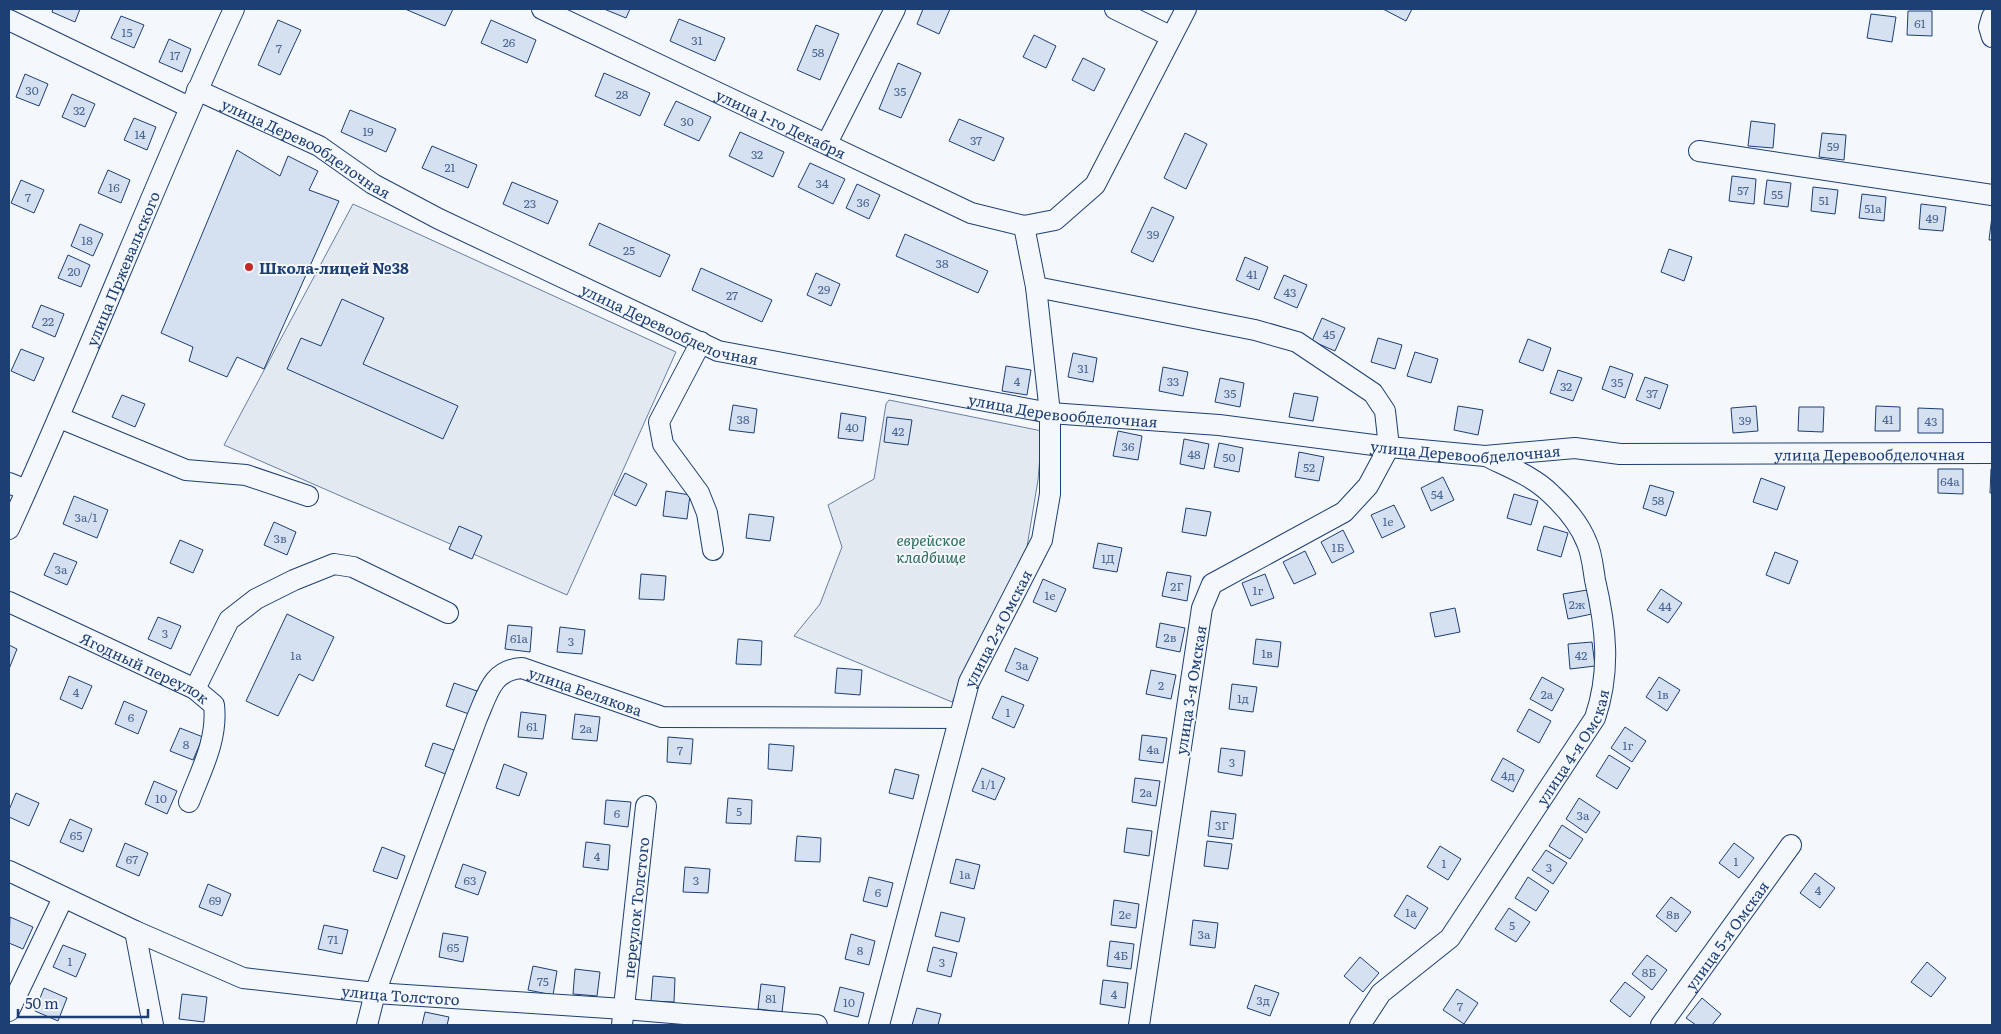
<svg xmlns="http://www.w3.org/2000/svg" width="2001" height="1034" font-family="Literata,serif">
  <style>
    .green { fill: #e3e9f0; stroke: #687fa3 }
    .building { fill: #d5e0f0; stroke: #1d3f73 }
    .lines { fill: none; stroke-linecap: round; stroke-linejoin: round }
    .minor-casing { stroke: #1d3f73; stroke-width: 22 }
    .minor { stroke: #f4f7fb; stroke-width: 20 }
    .poi-dot { fill: #c62828; stroke: #f4f7fb; stroke-width: 2 }
    .labels { text-anchor: middle; dominant-baseline: central; stroke-width: 4; stroke-linejoin: round; paint-order: stroke }
    .number-label { font-size: 12px; fill: #4b6792 }
    .street-label { font-size: 15px; fill: #1d3f73; stroke: #f4f7fb }
    .poi-label { font-size: 15px; font-weight: bold; fill: #1d3f73; stroke: #f4f7fb; text-anchor: start }
    .park-label { font-size: 15px; font-style: italic; fill: #2c6c60; stroke: #f4f7fb }
  </style>
  <rect width="100%" height="100%" fill="#f4f7fb"/>
  <path class="green" d="M353,204L676,352L567,595L224,445Z
    M889,400L1042,431L1038,480L1026,553L952,702L794,636L820,604L842,547L828,505L874,479L886,404Z"/>
  <path class="building" d="M53,9H80L75,22L52,12Z
    M405,9H453L445,26Z
    M604,9H630L626,18Z
    M923,9H950L939,34L917,24Z
    M1383,9H1412L1406,21Z
    M1908,11H1932V36L1907,35Z
    M1871,14L1896,17L1892,42L1867,38Z
    M121,16L144,25L134,48L111,38Z
    M679,19L725,38L715,61L670,41Z
    M278,20L301,30L280,75L258,65Z
    M491,20L536,40L527,63L481,43Z
    M816,25L839,34L820,80L797,70Z
    M1034,35L1056,46L1046,68L1023,57Z
    M169,39L191,49L182,72L159,62Z
    M1083,58L1105,69L1094,91L1072,80Z
    M898,63L921,73L901,118L879,109Z
    M604,73L650,93L640,116L595,96Z
    M25,74L48,84L39,106L16,97Z
    M72,94L95,104L85,127L62,117Z
    M676,101L711,117L699,141L664,125Z
    M350,110L396,129L386,152L341,132Z
    M134,118L156,127L147,150L124,140Z
    M959,119L1004,138L994,161L949,141Z
    M1751,121L1775,124L1773,148L1748,146Z
    M740,132L784,152L773,177L729,156Z
    M1185,133L1207,144L1186,189L1164,178Z
    M1822,133L1846,135L1844,160L1819,157Z
    M432,146L477,165L468,188L422,168Z
    M237,150L280,176L288,156L318,171L309,190L339,201L264,369L237,357L227,377L189,361L193,347L161,333Z
    M810,163L845,179L833,204L798,187Z
    M108,170L130,180L121,203L98,193Z
    M1732,176L1756,179L1754,204L1729,201Z
    M21,180L44,190L34,213L11,203Z
    M1767,180L1791,183L1788,207L1764,204Z
    M512,182L558,201L548,224L503,204Z
    M857,184L880,195L869,219L846,208Z
    M1813,187L1838,190L1835,214L1811,211Z
    M1862,194L1886,197L1884,221L1859,218Z
    M1921,204L1946,207L1943,231L1919,229Z
    M1152,207L1174,217L1153,262L1131,252Z
    M1992,216V240H1989Z
    M599,223L670,255L660,277L589,245Z
    M80,224L103,234L93,256L71,246Z
    M905,234L988,271L978,293L896,256Z
    M1669,249L1692,257L1684,281L1661,272Z
    M68,255L90,265L81,287L58,278Z
    M1245,257L1268,267L1259,290L1236,280Z
    M701,268L772,300L762,322L692,290Z
    M816,273L840,284L831,306L807,295Z
    M1284,275L1307,285L1297,308L1274,298Z
    M342,299L384,318L363,364L458,406L443,439L287,369L301,338L321,346Z
    M41,305L64,314L55,337L32,327Z
    M1322,318L1345,328L1335,351L1312,341Z
    M1378,338L1402,345L1395,369L1371,362Z
    M1528,339L1551,348L1543,371L1519,362Z
    M21,349L44,358L34,381L11,371Z
    M1415,352L1438,359L1431,383L1407,376Z
    M1073,353L1097,358L1093,382L1068,377Z
    M1006,366L1031,370L1027,395L1002,391Z
    M1610,366L1633,374L1625,398L1602,389Z
    M1163,367L1188,372L1183,396L1159,391Z
    M1558,370L1582,378L1573,401L1550,393Z
    M1645,377L1668,385L1660,409L1636,400Z
    M1220,378L1244,383L1240,407L1215,402Z
    M1294,393L1318,397L1313,421L1289,417Z
    M122,395L145,404L135,427L112,417Z
    M733,405L757,409L754,433L729,430Z
    M1458,406L1483,410L1478,435L1454,430Z
    M1756,406L1758,431L1733,433L1731,408Z
    M1876,406L1900,407V431H1875Z
    M1799,407H1824L1823,432L1798,431Z
    M1918,408L1943,409V433H1918Z
    M841,413L866,417L863,441L838,438Z
    M887,417L912,420L908,445L884,442Z
    M1118,431L1142,436L1138,460L1113,456Z
    M1184,439L1209,444L1204,469L1180,464Z
    M1219,443L1243,448L1239,472L1214,467Z
    M1299,452L1324,457L1319,481L1295,477Z
    M1938,469H1963V494L1938,493Z
    M1991,469H1992V493H1990Z
    M625,473L647,484L636,506L614,495Z
    M1443,477L1454,500L1431,511L1421,488Z
    M1761,478L1785,487L1777,510L1753,502Z
    M1650,485L1674,492L1666,516L1643,508Z
    M666,491L690,495L687,519L663,516Z
    M1514,494L1538,501L1531,525L1507,518Z
    M74,496L108,510L97,538L63,524Z
    M1394,505L1405,527L1382,538L1371,515Z
    M1186,508L1211,512L1206,536L1182,532Z
    M749,514L774,517L770,541L746,538Z
    M274,522L296,532L287,555L264,545Z
    M459,526L482,536L472,559L449,549Z
    M1544,526L1568,533L1561,557L1537,550Z
    M1343,530L1354,552L1332,563L1321,542Z
    M180,540L203,550L193,573L170,563Z
    M1098,543L1122,548L1117,572L1093,568Z
    M1305,551L1316,574L1294,584L1283,562Z
    M1775,552L1798,561L1789,584L1766,575Z
    M54,553L77,562L67,585L44,575Z
    M1167,572L1191,576L1187,601L1162,596Z
    M641,574L666,576L664,600L639,599Z
    M1265,574L1274,598L1251,606L1242,583Z
    M1043,579L1066,589L1056,612L1033,602Z
    M1661,589L1682,603L1668,623L1647,610Z
    M1587,590L1592,614L1568,619L1563,594Z
    M1455,608L1460,632L1435,637L1430,613Z
    M287,614L334,637L313,681L299,674L278,716L246,701Z
    M158,617L181,626L171,649L148,639Z
    M1160,623L1185,628L1180,652L1156,647Z
    M508,625L532,627L530,652L505,649Z
    M560,627L585,630L582,654L557,652Z
    M738,639L762,641L761,665L736,664Z
    M1256,639L1281,642L1278,667L1253,664Z
    M1592,642L1595,666L1570,669L1568,644Z
    M9,645L17,649L9,669Z
    M1015,648L1038,658L1028,681L1005,671Z
    M837,668L862,670L860,695L835,693Z
    M1151,670L1176,675L1171,699L1146,694Z
    M69,676L92,686L82,709L60,699Z
    M1542,677L1564,689L1552,711L1530,699Z
    M1659,677L1680,690L1667,711L1646,697Z
    M454,683L477,691L469,714L446,706Z
    M1232,684L1257,687L1253,712L1229,709Z
    M1002,696L1024,705L1014,728L992,718Z
    M124,701L147,711L138,734L115,724Z
    M1529,709L1551,721L1539,743L1517,731Z
    M521,712L546,715L543,739L518,737Z
    M575,714L600,717L597,741L572,739Z
    M1625,727L1646,741L1632,762L1611,748Z
    M180,728L203,737L193,760L170,751Z
    M1142,735L1167,738L1163,763L1139,760Z
    M668,737L693,739L691,764L667,762Z
    M433,743L457,751L448,775L425,766Z
    M769,744L794,746L792,771L768,769Z
    M1221,748L1245,751L1242,776L1218,772Z
    M1609,755L1630,768L1617,789L1596,776Z
    M1503,758L1524,770L1513,792L1491,780Z
    M504,764L527,773L519,796L496,788Z
    M982,768L1005,778L995,800L972,791Z
    M895,769L919,775L913,799L889,793Z
    M1135,778L1160,781L1156,806L1132,802Z
    M154,781L177,791L167,814L145,804Z
    M16,793L39,803L29,826L9,817V810Z
    M728,798L752,800L751,824L726,823Z
    M1579,798L1600,812L1586,833L1566,819Z
    M606,800L631,802L628,827L604,824Z
    M1211,811L1236,814L1233,839L1208,836Z
    M70,819L92,829L83,852L60,842Z
    M1562,825L1583,839L1570,859L1549,846Z
    M1127,828L1152,831L1149,856L1124,852Z
    M797,836L821,838L820,862L795,861Z
    M1207,841L1232,844L1228,869L1204,866Z
    M586,842L610,845L608,870L583,867Z
    M125,843L148,853L139,876L116,866Z
    M1734,843L1754,858L1739,878L1719,863Z
    M1440,846L1461,859L1448,880L1427,867Z
    M382,847L405,856L397,879L373,871Z
    M1546,850L1567,863L1553,884L1532,870Z
    M956,859L980,865L974,889L950,883Z
    M463,864L486,872L478,895L455,887Z
    M685,867L710,869L708,893L683,892Z
    M1815,873L1835,888L1820,908L1800,893Z
    M869,877L893,883L887,907L863,901Z
    M1528,877L1549,891L1536,911L1515,898Z
    M208,884L231,894L222,916L199,907Z
    M1407,895L1428,908L1415,929L1394,916Z
    M1671,897L1691,912L1676,932L1656,916Z
    M1114,900L1139,904L1136,928L1111,925Z
    M1509,908L1530,922L1516,942L1495,929Z
    M941,912L965,918L959,942L935,936Z
    M10,917L33,927L23,949L9,943Z
    M1193,920L1218,923L1215,948L1190,945Z
    M324,925L348,930L342,954L318,949Z
    M443,933L468,937L463,962L439,957Z
    M851,934L875,941L869,965L845,959Z
    M1110,941L1134,944L1131,969L1107,966Z
    M63,945L86,954L76,977L53,967Z
    M933,947L957,953L951,977L927,971Z
    M1647,955L1667,970L1652,990L1632,974Z
    M1360,957L1379,973L1363,992L1344,976Z
    M1927,962L1946,978L1931,997L1911,982Z
    M533,966L557,971L553,995L528,990Z
    M575,969L600,972L597,996L573,994Z
    M653,976L675,978L674,1002L651,1001Z
    M1103,980L1128,983L1125,1008L1100,1004Z
    M1625,982L1645,997L1630,1017L1610,1001Z
    M761,984L785,987L782,1012L758,1009Z
    M1255,985L1279,993L1270,1016L1247,1008Z
    M840,987L864,993L858,1017L834,1011Z
    M44,988L67,998L58,1021L35,1011Z
    M1457,989L1478,1003L1464,1024L1443,1010Z
    M182,994L207,997L204,1022L179,1019Z
    M1702,998L1721,1014L1712,1025H1696L1686,1018Z
    M917,1008L941,1014L938,1025H912Z
    M425,1012L449,1017L447,1025H422Z"/>
  <g class="lines">
    <g class="minor-casing">
      <g id="minor">
        <path id="s1" d="M542,9L971,213L1024,226L1055,220L1095,185L1186,9"/>
        <path d="M1115,9L1170,36"/>
        <path d="M1992,17L1989,27L1992,37"/>
        <path d="M9,20L189,107"/>
        <path id="s2" d="M197,90L319,146L373,184L439,219L718,351L1050,413L1219,425L1389,447L1485,456L1575,448L1620,454L1992,453"/>
        <path d="M827,143L895,9"/>
        <path d="M1699,151L1992,195"/>
        <path d="M1036,287L1255,330L1297,342L1373,393L1385,411L1389,447L1368,486L1344,512L1212,584L1202,608L1139,1025"/>
        <path d="M701,342L659,422L663,444L699,493L707,513L713,550"/>
        <path d="M60,418L186,470L246,475L308,496"/>
        <path d="M9,483L26,490"/>
        <path id="s3" d="M9,529C88,357 155,181 234,9"/>
        <path id="s4" d="M9,602L195,689L214,705C218,740 201,770 189,802"/>
        <path d="M195,689L229,620L256,599L294,580L334,564L353,567L448,613"/>
        <path id="s5" d="M9,871L135,931L243,978L375,993L624,1009L817,1025"/>
        <path d="M135,931L153,1025"/>
        <path d="M9,1011L63,898"/>
        <path id="s6" d="M367,1025L375,993L477,718C488,693 492,670 522,668L662,717L959,718"/>
        <path id="s7" d="M622,1025L646,806"/>
        <path id="s8" d="M879,1025L969,682L1042,540L1050,494V413L1036,287L1024,226"/>
        <path id="s9" d="M1360,1025L1381,993L1450,938L1595,718C1611,671 1606,627 1595,580C1593,568 1592,554 1587,543C1580,525 1565,507 1551,494C1533,476 1508,467 1486,456"/>
        <path id="s10" d="M1661,1025L1791,845"/>
      </g>
    </g>
    <use href="#minor" class="minor"/>
  </g>
  <circle class="poi-dot" cx="249" cy="267" r="5"/>
  <g class="labels">
    <g class="number-label">
      <text x="1920" y="23">61</text>
      <text x="127" y="32">15</text>
      <text x="697" y="40">31</text>
      <text x="509" y="42">26</text>
      <text x="279" y="48">7</text>
      <text x="818" y="52">58</text>
      <text x="175" y="55">17</text>
      <text x="32" y="90">30</text>
      <text x="900" y="91">35</text>
      <text x="622" y="94">28</text>
      <text x="79" y="110">32</text>
      <text x="687" y="121">30</text>
      <text x="368" y="131">19</text>
      <text x="140" y="134">14</text>
      <text x="976" y="140">37</text>
      <text x="1833" y="146">59</text>
      <text x="757" y="154">32</text>
      <text x="450" y="167">21</text>
      <text x="822" y="183">34</text>
      <text x="114" y="187">16</text>
      <text x="1743" y="190">57</text>
      <text x="1777" y="194">55</text>
      <text x="28" y="197">7</text>
      <text x="1824" y="200">51</text>
      <text x="863" y="202">36</text>
      <text x="530" y="203">23</text>
      <text x="1873" y="208">51а</text>
      <text x="1932" y="218">49</text>
      <text x="1153" y="234">39</text>
      <text x="87" y="240">18</text>
      <text x="629" y="250">25</text>
      <text x="942" y="263">38</text>
      <text x="74" y="271">20</text>
      <text x="1252" y="274">41</text>
      <text x="824" y="289">29</text>
      <text x="1290" y="292">43</text>
      <text x="732" y="295">27</text>
      <text x="48" y="321">22</text>
      <text x="1329" y="334">45</text>
      <text x="1083" y="368">31</text>
      <text x="1017" y="381">4</text>
      <text x="1173" y="381">33</text>
      <text x="1617" y="382">35</text>
      <text x="1566" y="386">32</text>
      <text x="1230" y="393">35</text>
      <text x="1652" y="393">37</text>
      <text x="743" y="419">38</text>
      <text x="1888" y="419">41</text>
      <text x="1745" y="420">39</text>
      <text x="1931" y="421">43</text>
      <text x="852" y="427">40</text>
      <text x="898" y="431">42</text>
      <text x="1128" y="446">36</text>
      <text x="1194" y="454">48</text>
      <text x="1229" y="457">50</text>
      <text x="1309" y="467">52</text>
      <text x="1950" y="481">64а</text>
      <text x="1437" y="494">54</text>
      <text x="1658" y="500">58</text>
      <text x="86" y="517">3а/1</text>
      <text x="1388" y="521">1е</text>
      <text x="280" y="538">3в</text>
      <text x="1338" y="547">1Б</text>
      <text x="1108" y="558">1Д</text>
      <text x="61" y="569">3а</text>
      <text x="1177" y="586">2Г</text>
      <text x="1258" y="590">1г</text>
      <text x="1050" y="595">1е</text>
      <text x="1577" y="604">2ж</text>
      <text x="1665" y="606">44</text>
      <text x="165" y="633">3</text>
      <text x="1170" y="637">2в</text>
      <text x="519" y="638">61а</text>
      <text x="571" y="641">3</text>
      <text x="1267" y="653">1в</text>
      <text x="296" y="655">1а</text>
      <text x="1581" y="655">42</text>
      <text x="1022" y="665">3а</text>
      <text x="1161" y="685">2</text>
      <text x="76" y="692">4</text>
      <text x="1547" y="694">2а</text>
      <text x="1663" y="694">1в</text>
      <text x="1243" y="698">1д</text>
      <text x="1008" y="712">1</text>
      <text x="131" y="717">6</text>
      <text x="532" y="726">61</text>
      <text x="586" y="728">2а</text>
      <text x="186" y="744">8</text>
      <text x="1628" y="745">1г</text>
      <text x="1153" y="749">4а</text>
      <text x="680" y="750">7</text>
      <text x="1232" y="762">3</text>
      <text x="1508" y="775">4д</text>
      <text x="988" y="784">1/1</text>
      <text x="1146" y="792">2а</text>
      <text x="161" y="798">10</text>
      <text x="739" y="811">5</text>
      <text x="617" y="813">6</text>
      <text x="1583" y="815">3а</text>
      <text x="1222" y="825">3Г</text>
      <text x="76" y="835">65</text>
      <text x="597" y="856">4</text>
      <text x="132" y="859">67</text>
      <text x="1736" y="861">1</text>
      <text x="1444" y="863">1</text>
      <text x="1549" y="867">3</text>
      <text x="965" y="874">1а</text>
      <text x="470" y="880">63</text>
      <text x="696" y="880">3</text>
      <text x="1818" y="890">4</text>
      <text x="878" y="892">6</text>
      <text x="215" y="900">69</text>
      <text x="1411" y="912">1а</text>
      <text x="1125" y="914">2е</text>
      <text x="1673" y="914">8в</text>
      <text x="1512" y="925">5</text>
      <text x="1204" y="934">3а</text>
      <text x="333" y="939">71</text>
      <text x="453" y="947">65</text>
      <text x="860" y="950">8</text>
      <text x="1121" y="955">4Б</text>
      <text x="70" y="961">1</text>
      <text x="942" y="962">3</text>
      <text x="1649" y="972">8Б</text>
      <text x="543" y="981">75</text>
      <text x="1114" y="994">4</text>
      <text x="771" y="998">81</text>
      <text x="1263" y="1000">3д</text>
      <text x="849" y="1002">10</text>
      <text x="1460" y="1006">7</text>
    </g>
    <g class="street-label">
      <text stroke="none"><textPath href="#s1" startOffset="265">улица 1-го Декабря</textPath></text>
      <text stroke="none"><textPath href="#s2" startOffset="124">улица Деревообделочная</textPath></text>
      <text stroke="none"><textPath href="#s3" startOffset="284">улица Пржевальского</textPath></text>
      <text stroke="none"><textPath href="#s2" startOffset="529">улица Деревообделочная</textPath></text>
      <text stroke="none"><textPath href="#s2" startOffset="934">улица Деревообделочная</textPath></text>
      <text stroke="none"><textPath href="#s2" startOffset="1339">улица Деревообделочная</textPath></text>
      <text stroke="none"><textPath href="#s2" startOffset="1744">улица Деревообделочная</textPath></text>
      <text stroke="none"><textPath href="#s8" startOffset="415">улица 2-я Омская</textPath></text>
      <text stroke="none"><textPath href="#s4" startOffset="151">Ягодный переулок</textPath></text>
      <text transform="translate(1190 690) rotate(-81)">улица 3-я Омская</text>
      <text stroke="none"><textPath href="#s6" startOffset="466">улица Белякова</textPath></text>
      <text stroke="none"><textPath href="#s9" startOffset="354">улица 4-я Омская</textPath></text>
      <text stroke="none"><textPath href="#s7" startOffset="118">переулок Толстого</textPath></text>
      <text stroke="none"><textPath href="#s10" startOffset="111">улица 5-я Омская</textPath></text>
      <text stroke="none"><textPath href="#s5" startOffset="416">улица Толстого</textPath></text>
    </g>
    <g class="poi-label">
      <text x="259" y="267">Школа-лицей №38</text>
    </g>
    <g class="park-label">
      <text x="931" y="539">еврейское<tspan x="931" dy="17">кладбище</tspan></text>
    </g>
  </g>
  <rect width="2001" height="1034" fill="none" stroke="#1d3f73" stroke-width="20"/>
  <path d="M18 1009v8h130v-8" fill="none" stroke="#1d3f73" stroke-width="2.5"/>
  <text x="25" y="1009" font-size="15" fill="#1d3f73" stroke="#f4f7fb" stroke-width="4" paint-order="stroke">50 m</text>
</svg>
